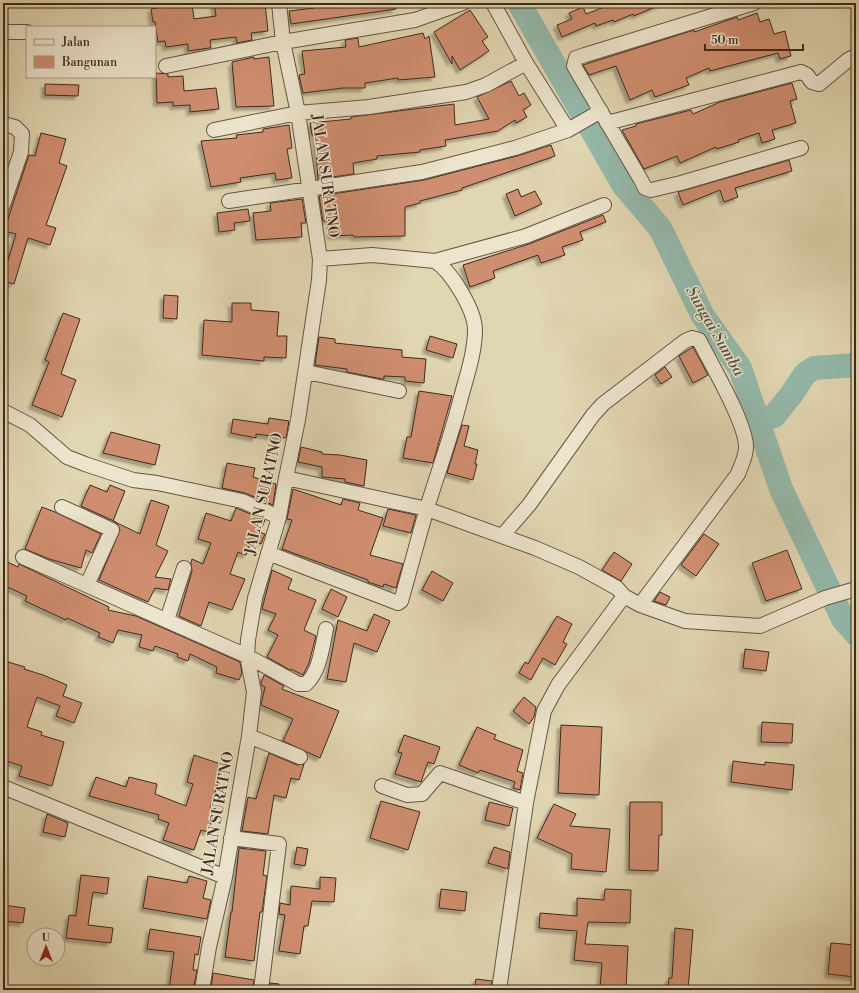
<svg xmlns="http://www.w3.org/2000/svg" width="859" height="993" font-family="'Libre Bodoni',serif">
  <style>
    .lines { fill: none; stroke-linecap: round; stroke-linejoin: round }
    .river { stroke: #94b9ab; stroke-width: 24 }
    .building { fill: #d08e70; stroke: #3c2b1e; filter: url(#shadow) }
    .minor-casing { stroke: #655643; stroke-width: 16 }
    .minor { stroke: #ece4cd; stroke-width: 14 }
    .labels { text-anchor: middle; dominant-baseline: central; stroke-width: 3; stroke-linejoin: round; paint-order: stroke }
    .street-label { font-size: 15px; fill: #3c2b1e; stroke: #ece4cd }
    .water-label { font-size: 16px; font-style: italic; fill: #524e41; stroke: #ece4cd }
  </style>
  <defs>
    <filter id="shadow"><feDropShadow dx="-3.5" dy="3.5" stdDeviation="1" flood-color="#0004"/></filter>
  </defs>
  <rect width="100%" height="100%" fill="#e1d6b2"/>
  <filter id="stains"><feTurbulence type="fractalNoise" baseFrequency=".005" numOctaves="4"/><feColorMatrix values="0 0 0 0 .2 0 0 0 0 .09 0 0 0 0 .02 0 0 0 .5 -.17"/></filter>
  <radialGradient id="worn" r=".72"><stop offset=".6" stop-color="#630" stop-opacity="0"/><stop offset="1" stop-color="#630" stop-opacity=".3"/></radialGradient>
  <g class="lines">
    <path class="river" d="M519,3L624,186L660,228L703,316L740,368L781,489L843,619L856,634
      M758,421L774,416L791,395L805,374L814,368L856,365"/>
  </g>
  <path class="building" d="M160,3H192L194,19L216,16L214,3H265L268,31L251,33L252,40L237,43L236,37L210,40L211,48H209L188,51V44L166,47L165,41L158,42L155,22H153L151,9L161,7Z
    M313,3H395L396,9L291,24L289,11L314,8Z
    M606,3H664L634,16L633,14L614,22L613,20L596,26L595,23L562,37L557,25L572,19L569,13L583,7L586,14L607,6Z
    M470,10L488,37L482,41L489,51L460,70L452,56V64L434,32Z
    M757,13L760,22L769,19L774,34L785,31L791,56L780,59L778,53L710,71L709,68L686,78L689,85L655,97L652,90L630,100L616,66L589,75L583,65L694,30V32L737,17L738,20Z
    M423,33L425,39L429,36L435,77L398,80V78L365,83V88H343L303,93L299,75L305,74L302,51L346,47L345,40L358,38L359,47Z
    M254,57V59L269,57L274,106L236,107L232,62Z
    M156,73L168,74V77L183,76L184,91L216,88L219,109L190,112V105L173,106V102L157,103Z
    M511,81L519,96L524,93L531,105L523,110L527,117L516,123L515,120L498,131L445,140L446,146L420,150V152L377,156V159L353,163L354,174L318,179L315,135H312L310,123L351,119V117L454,104L455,125L489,119L477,97Z
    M792,83L797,99L790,101L796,123L772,130L775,139L762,143L759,133L738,140L739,142L717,149L716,147L680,163L677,156L644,169L622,130L636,126V124L691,110L693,114L720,102Z
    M45,84L79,85L78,96L45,95Z
    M289,125L292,148L287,149L292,178L276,180L275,173L240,178L241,182L211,187L201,141L237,138L236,135L263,132V129Z
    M41,133L66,139L59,163L67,166L46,225L56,228L50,245L28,238L14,284L3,281V277L16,234L4,231L29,155L35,156Z
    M551,145L555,156L462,188V190L420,201V203L405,207V236L354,237L353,235L331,236L330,220L323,221L319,196L424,180L517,156Z
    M789,160L792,171L735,188L738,197L724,202L720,190L683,205L678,192Z
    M518,189L521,197L535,191L542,204L515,216L506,194Z
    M302,199L306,223H301L302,237L256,240L253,213L271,211L270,203Z
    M248,209L250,221L234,223L235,230L219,232L217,213Z
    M603,215L606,222L580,232L583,240L562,247L565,255L541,263L538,255L493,271L495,278L470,287L463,265L529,244Z
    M164,295L178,296L177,319L163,318Z
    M232,303H251V310L279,312L277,336H287L286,358L264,357V361L202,355L204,320L232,322Z
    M63,313L80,319L61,374L76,380L62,417L32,405L49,362L45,360Z
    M430,336L457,344L453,358L426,350Z
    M319,337L335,339V343L402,350V357L426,359L424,383L405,381V377L384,376V379H382L347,372V369L315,365Z
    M693,347L708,375L693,383L679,356Z
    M665,367L672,377L661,384L655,375Z
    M419,391L452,396L433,463L403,458L407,437H411Z
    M269,418L289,421L286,438L256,434V438L231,433L233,419L268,424Z
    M462,425L469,426L464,446L478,450L475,464H477L473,480L447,473Z
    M111,432L160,445L155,465L103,453Z
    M301,447L322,452V454L340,455L367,460L364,486L345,482V479L322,477V467L298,462Z
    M227,463L255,468L253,477L276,484L273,505L245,493L222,488Z
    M90,485L107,492L110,485L125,491L113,521L140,534L151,500L169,506L156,545L168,551L155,577L171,579L168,590L155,588L148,602L99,580L120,530L116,522L81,506Z
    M293,489L341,505L343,499L360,503L358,510L383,518L370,555L403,564L396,588L384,584L383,587L368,582V580L282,549L292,520L287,519Z
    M42,507L55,512L101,534L92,553L86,550L81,568L49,559L25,549Z
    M236,508L265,520L260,532L265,534L261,544L251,541L246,555L238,552L230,574L245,579L232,610L209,602L201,626L179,616L192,571L191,563L192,559L203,564L211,543L198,539L206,513L231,521Z
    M388,509L416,515L411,533L383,526Z
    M704,534L719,544L696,576L681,565Z
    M787,550L802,589L766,601L752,563Z
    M614,552L632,564L621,581L602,570Z
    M3,560L18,567L19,564L109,607L108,610L136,616L240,662L242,673L239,680L216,673L217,667L190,654L188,661L177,657L178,654L155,646L153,651L139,647L142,635L118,630L113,643L98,637L100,633L67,618L66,620L25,601L27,596L3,585Z
    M272,570L292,579L288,589L316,600L304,630L316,636L309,663L303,675L291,669L290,670L267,657L278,635L268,630L276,614L262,609Z
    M432,571L453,583L443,601L422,590Z
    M331,589L347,597L338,617L322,609Z
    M660,592L670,597L666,605L654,601Z
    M374,614L390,621L377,652L354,643L346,682L327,679L338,620L367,631Z
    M557,616L572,624L563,642L567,644L555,665L543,658L531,680L519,673L525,662L528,664Z
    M745,649L769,652L766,671L743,668Z
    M8,662L25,667L24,669L43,675L67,685L63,696L82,703L74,723L56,716L60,706L37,697L27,727L42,732L41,735L64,742L52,786L19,776L22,766L3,760V713L7,701L3,700V679Z
    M264,675L284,686L282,689L339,711L320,758L283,741L293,719L261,705L265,687L261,685V683Z
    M524,697L536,707L534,717L529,724L513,711Z
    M762,722L793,724L792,743L761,742Z
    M561,725L602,727L599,795L558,793Z
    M477,727L496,735L494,739L523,750L517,771L523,773L520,790L513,788L515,782L480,770L478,773L459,765Z
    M404,735L440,747L434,764L428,762L421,782L395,774L402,753L398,752Z
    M269,753L297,765L304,764L299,780L291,778L286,798L274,795L268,834L242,831L248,797L256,799Z
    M194,755L224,765L210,808L216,809L208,832L201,830L194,850L163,840L169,823L158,819L159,815L89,796L96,777L126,787L129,777L157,784L155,794L186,806L193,784L187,782Z
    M733,761L765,765V762L794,765L792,790L731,782Z
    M381,801L420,812L408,850L370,838Z
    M489,802L513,808L509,826L485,820Z
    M630,802H662V835H659L658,871L629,870Z
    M554,804L576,814L570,826L610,829L606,872L571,869L572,854L537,838Z
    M47,814L68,823L65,837L43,832Z
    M297,847L308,849L305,866L294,864Z
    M494,847L510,852L508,869L488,863Z
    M239,848L266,851L263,875L267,876L262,912H260L254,961L225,957L231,912H232Z
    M81,875L109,878L107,894L93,892L88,925L113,928L111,943L66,938L69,915L76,916Z
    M148,876L187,883L189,876L207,881L203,898L211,900L207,919L143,908Z
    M320,877L336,878L334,902L312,901L308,926H304L300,954L279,951L285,915L279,914L280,903L290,905L291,886L320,889Z
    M441,889L467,892L465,911L439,908Z
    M605,889L631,890L630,923L588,922L585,944L628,946L626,990L600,988L602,963L574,960L577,931L539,928L540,913L577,916V898L604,900Z
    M3,905L25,908L23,923L3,921Z
    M675,928L693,930L688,990H668L669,978H672Z
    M150,929L201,937L198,955L195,954L193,970H197L194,986H192L191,990H169L174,952L147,949Z
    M831,943L856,945L855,977L828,974Z
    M213,973L254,980L253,990L211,989Z
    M476,979L492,981L491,990H474Z
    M270,983L279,984V990H270Z"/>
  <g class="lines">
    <g class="minor-casing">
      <path id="minor" d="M493,3L526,63L568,130
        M754,3L585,55L576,58L574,66L641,180L645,188L651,190L681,183L801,148
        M3,32H27
        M166,66L283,42L415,20L463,3
        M607,123L801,72L807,75L812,82L819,84L848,60L856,56
        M3,124L15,127L22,134L21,152L3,205
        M214,130L298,113L369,107L466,92L486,85L526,63
        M229,201L422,172L515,148L568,130L601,111
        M435,261L526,236L604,205
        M306,372L399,391
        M3,411L30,425L67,457L85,464L133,480L157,483L242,501L279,517
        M286,478L427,509L535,548L579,567L617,588L624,596L640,605L685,621L760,626L825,598L856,589
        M62,507L112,530L87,585
        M502,536L529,505L593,415L603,404L685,341L692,338L699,340C711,364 746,423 746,447C746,457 741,465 738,474L640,605
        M268,553L398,603L401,601C410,570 418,539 427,508C438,472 451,437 460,401C466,378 475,353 475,330C475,310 451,271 435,261L372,255L320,259
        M23,557L247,656L298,684H306C320,671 322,647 326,629
        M167,620L184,568
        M249,736L300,757
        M382,786L407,795L422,794L440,773L526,803
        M3,787L225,877
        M231,838L279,844L261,990
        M202,990L209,947L225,877L249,736L254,692L247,656L248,640L255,598L279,517L286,478L298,420L319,280L320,259L298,113L283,42L279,3
        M499,990L526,803L544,711L558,685L624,596"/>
    </g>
    <use href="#minor" class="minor"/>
  </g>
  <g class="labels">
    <g class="street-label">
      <text transform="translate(325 176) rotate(82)">JALAN SURATNO</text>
      <text transform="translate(264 494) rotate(-77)">JALAN SURATNO</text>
      <text transform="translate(218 813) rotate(-80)">JALAN SURATNO</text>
    </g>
    <g class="water-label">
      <text transform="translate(715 331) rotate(60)">Sungai Sumba</text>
    </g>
  </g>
  <rect width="859" height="993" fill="none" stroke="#e1d6b2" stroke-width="16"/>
  <rect x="4" y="4" width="851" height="985" fill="none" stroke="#3c2b1e" stroke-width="2"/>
  <rect x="8" y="8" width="843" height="977" fill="none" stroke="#3c2b1e"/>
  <rect x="26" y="26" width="130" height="52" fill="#ece4cd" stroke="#a69a87"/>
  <rect x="34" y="39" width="20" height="6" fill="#ece4cd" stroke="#a69a87"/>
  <text x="62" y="46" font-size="12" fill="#3c2b1e">Jalan</text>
  <rect x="34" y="56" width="20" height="12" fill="#d08e70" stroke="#a69a87"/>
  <text x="62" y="66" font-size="12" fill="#3c2b1e">Bangunan</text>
  <g transform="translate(46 947)"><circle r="19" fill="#ece4cd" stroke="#a69a87"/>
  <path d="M0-3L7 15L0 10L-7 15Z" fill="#8f2418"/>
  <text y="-6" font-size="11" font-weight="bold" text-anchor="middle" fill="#3c2b1e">U</text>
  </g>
  <path d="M705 44v6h98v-6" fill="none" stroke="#3c2b1e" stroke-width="2"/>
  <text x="711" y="44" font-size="12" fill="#3c2b1e" stroke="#ece4cd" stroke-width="3" paint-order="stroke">50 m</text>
  <rect width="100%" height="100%" filter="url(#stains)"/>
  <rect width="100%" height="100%" fill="url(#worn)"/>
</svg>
